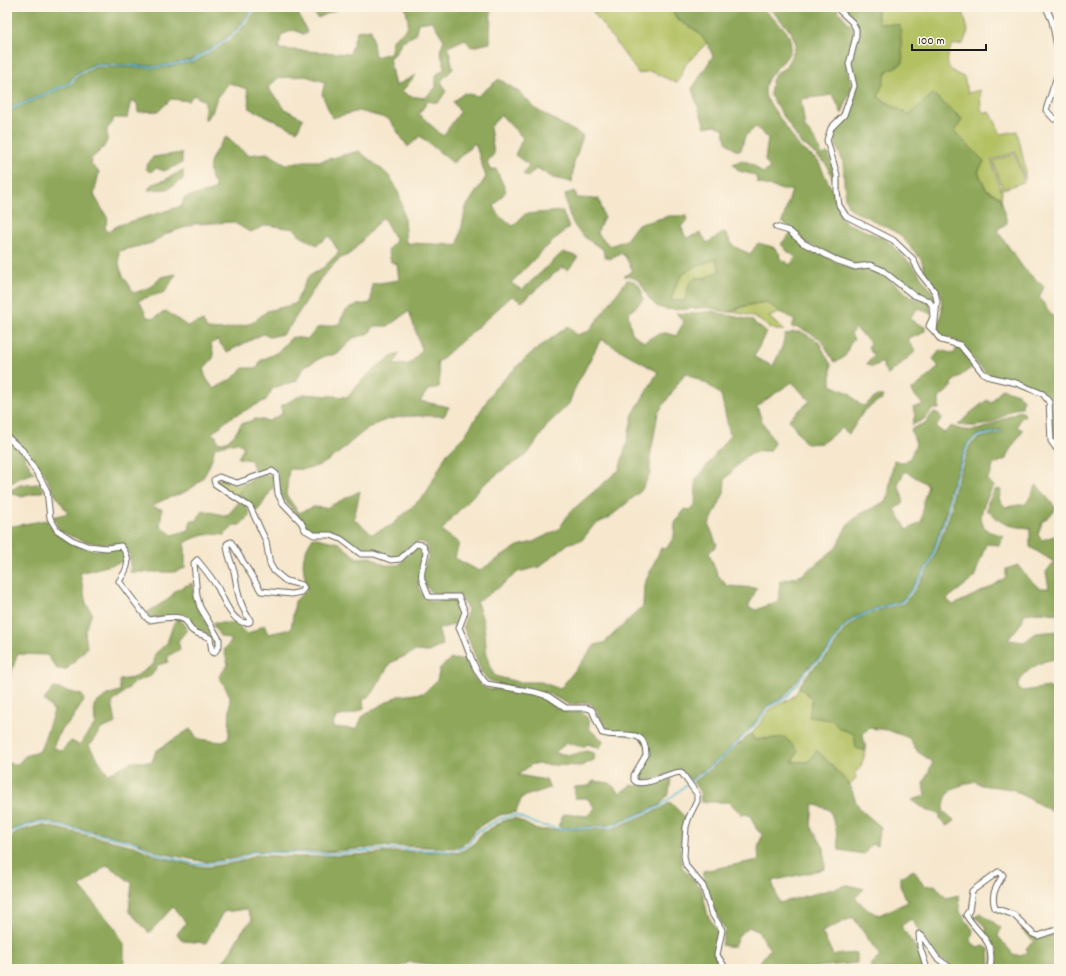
<svg xmlns="http://www.w3.org/2000/svg" width="1066" height="976" font-family="Dekko,sans-serif">
  <style>
    .green { fill: #b3c164; stroke: #686e40 }
    .forest { fill: #8ea75a; stroke: #55623b; fill-rule: evenodd }
    .lines { fill: none; stroke-linecap: round; stroke-linejoin: round }
    .stream { stroke: #58bbd6; stroke-width: 1.5 }
    .minor-casing { stroke: #68635a; stroke-width: 7 }
    .minor { stroke: #fff; stroke-width: 5 }
  </style>
  <rect width="100%" height="100%" fill="#fcf5e5"/>
  <filter id="ink" filterUnits="userSpaceOnUse"><feTurbulence type="fractalNoise" baseFrequency=".025" numOctaves="2"/><feDisplacementMap in="SourceGraphic" scale="8" xChannelSelector="R" yChannelSelector="G"/><feConvolveMatrix kernelMatrix="1 2 1 2 8 2 1 2 1" color-interpolation-filters="sRGB"/></filter>
  <filter id="wash" filterUnits="userSpaceOnUse"><feTurbulence type="fractalNoise" baseFrequency=".012" numOctaves="4" result="noise"/><feDisplacementMap in="SourceGraphic" scale="16" xChannelSelector="R" yChannelSelector="G"/><feGaussianBlur stdDeviation="0.9" result="paint"/><feColorMatrix in="noise" values="0 0 0 0 0 0 0 0 0 0 0 0 0 0 0 0 0 1.4 0 .05"/><feComposite in="paint" operator="in"/></filter>
  <g filter="url(#wash)">
    <rect width="100%" height="100%" fill="#f6e7cd"/>
    <path class="green" d="M614,7H670L678,20L697,31L707,43L686,64L677,83L650,71L639,74L591,9L605,12Z
      M876,7H962L968,31L963,44L952,45C944,63 946,70 964,77L968,93L980,90L981,109L984,112L991,113L1001,134L1017,131L1025,166V180L1016,152L991,160L1002,192L1001,198L986,189L978,172L984,161L955,132L962,119L933,95L909,115L877,97L887,71Z
      M1015,154L1024,182L1003,189L993,161Z
      M716,259L720,271L705,278H695L689,284L685,301H671C678,271 688,268 716,259Z
      M766,302L782,312L769,317L784,330C770,332 767,324 755,318C747,314 739,313 730,312L745,306Z
      M218,478L236,486L248,482L240,490L238,496L217,483L215,480Z
      M799,687L812,698L839,728L855,734L856,748L866,751L861,766L855,773L856,778L850,785L818,751L808,762H791L768,738L753,740L752,733C759,726 765,714 772,708C783,700 795,701 799,687Z"/>
    <path class="forest" d="M7,7H68V9H79L92,12L100,7H254L236,30L221,42L191,60L159,66L94,64L74,75L69,83L7,109Z
      M259,7H301L297,11L307,32L303,34L294,30L281,35L279,49L350,54L357,31L371,29L375,57L391,53L392,40C409,27 411,29 405,7H614L605,12C568,3 528,9 491,8L490,43L471,47L465,39L448,47L453,69L441,81L446,91L438,103L428,101L419,114L443,136L460,112L453,102L464,93L478,96L499,79L519,92L537,110L583,136L574,162L572,182L553,178L537,168L528,177L523,174L529,165L515,155L523,138L501,115L490,127L494,154L487,162L490,170L496,169L506,191L494,206L499,216L513,226L525,214L562,211L569,227L541,252L511,283L522,290L563,252L578,257L568,270L562,267L522,302L512,296L437,363L440,376L439,387L428,390L420,401L449,407L444,416C420,416 395,414 374,425C351,437 336,463 310,468C304,470 295,469 289,469L286,495L299,513L313,507L326,508L360,491L354,519L372,534L392,525L426,494L447,453L465,435L495,388L529,355L568,326L577,335L589,331L627,280C639,280 642,289 643,300L628,314L632,333L644,342C657,334 662,330 676,336L684,322L676,313L687,314L714,311L722,314L751,320L766,332L754,357L773,366L782,347L785,335L793,332H801L818,341L831,365V385L849,393L859,404L864,406L877,396H883L881,401L879,400L864,411L849,434L842,428L822,443L806,444L789,419L810,401L792,382L757,406L762,421L774,442L770,451H759L746,456L725,479L724,493L709,525L717,545L709,553L717,574L727,586L757,588L748,607L756,610L778,601L780,581L802,575L836,548L847,525L860,514L887,501L894,460L903,463L910,458L916,444L911,429L925,423L933,413H938L942,418L936,427L944,433L951,426C979,439 996,420 1020,411L1024,413L1025,417H1021L1017,427L1023,430L1008,453L1006,459L993,465L991,474L987,479L994,486C987,497 973,520 988,531C992,533 999,534 1004,536L999,545L986,544L974,578L947,599L953,605C971,596 990,589 1006,577V569L1018,565L1025,575L1039,588H1049L1046,572L1054,562L1030,547V528C1020,527 1009,527 1000,521C995,518 994,514 987,511L988,502L996,489L1001,490L999,499L1005,507L1026,504L1037,485L1055,507L1054,512L1042,522L1038,535L1042,540L1054,536L1059,540V614L1040,612L1024,614L1022,622L1008,640L1024,642L1036,633L1059,631V660C1048,657 1031,667 1024,675C1021,678 1019,683 1018,687L1023,691L1048,687L1059,692V807L1057,805L1051,811L1012,789L981,785L975,781C954,788 946,787 943,811L955,821L946,826L940,820V814L926,810L912,800L925,796L923,784L933,762L918,752L909,738L888,730L869,728L863,734L866,751L856,748L854,734L839,728L831,720L809,717L812,698L799,687L808,673L830,653L844,630L857,619L879,610L903,604L912,594L932,563L951,511L953,492L970,445L979,438L1003,433L1001,430L977,435L967,444L949,491L946,512L929,563L908,593L901,601L876,608L853,618L840,630L827,651L804,671L785,696L768,706L753,725L723,756L690,780L681,770L647,781L642,779C637,760 657,756 639,736L613,733L607,731L596,709L588,702L570,705L549,694L497,684L487,679L482,673L463,626L468,610L460,595C452,595 441,597 434,594C428,591 422,579 423,572C425,558 434,556 424,542C412,541 406,549 397,557H387L374,552L361,551L333,533L314,530L307,527L281,496L278,473L272,468L256,475L251,460L238,458L244,447L237,442L215,447C208,475 201,488 171,497C163,500 159,501 153,507L162,509L160,526L172,535L189,530L191,520L197,521L202,510L227,516L240,501L245,505L250,515L240,525H235L224,535C209,533 198,535 185,543V568L174,572H130C131,559 130,551 121,543C97,546 80,542 59,530L53,517L68,513L52,490L45,474L25,450L7,433V112L72,84L77,77L96,67L161,68L194,62L224,44L239,32ZM432,21L444,40L440,51L445,68L436,75V87L425,98L409,96L402,91L416,75L395,86L389,58L396,53L402,41L415,35L418,23ZM305,76L325,82L322,94L332,118L359,111L389,119L408,147L420,136L453,163L475,143L486,177L466,207L458,245L406,243C404,220 404,193 388,175C379,166 368,159 359,151L321,161H303L286,164L267,153L248,155L226,137C215,151 202,166 215,184V190L184,198L182,206L119,225L107,232L105,227L108,219L94,195L99,172L91,164V159L103,148L107,141V129L113,122V118H127L131,101L137,103L138,112L159,111L171,99L189,101L193,95L205,101V120L212,113L217,97L229,83L247,89L250,109L297,131L303,119L285,109L268,88L278,78ZM383,217L396,241L388,249L391,262L397,264L399,280L372,284L371,303C352,306 347,304 339,324L317,328L308,339L292,337L278,352L260,361L258,368H243L233,378L214,389C210,383 200,373 206,366C209,362 212,361 214,356L211,344L217,340L227,352L263,334L270,337L283,334L290,326L321,278L339,259L350,254ZM233,222L250,232L267,225L295,229L300,236L317,245L329,236L339,252L324,267L308,277L295,304L267,311L252,323L223,330L207,329L203,321L187,326L166,311L154,318L147,317L139,300L165,292L176,274L161,277L151,287L134,293C124,275 118,274 119,251L152,243L168,233L195,224ZM409,311L422,350L410,364L394,365L399,353C377,364 363,378 348,397L303,394L281,406L282,414L269,421L256,419L241,424C234,436 233,440 218,443L216,436L211,434L230,418L266,400L273,388L296,381L305,366L325,356L338,354L353,338L368,334L375,326H388ZM601,339L658,372L633,414L627,442L619,470L570,512L559,529L533,542L518,546L479,571L455,558L459,543L442,531L449,521L483,485L508,466L527,455L549,423L569,404L574,390ZM685,373L707,384L721,395L730,435L696,480L695,506L690,510L685,509L675,523L674,537L666,549L661,548L644,585L643,606L604,643L595,645L560,689L541,682H518L495,676C484,660 487,644 484,626C483,618 479,610 477,602L498,588L518,572L539,567L569,543L582,540L594,525L610,517L641,491L650,474V458L658,413ZM905,471L928,485L923,503L922,521L907,530L895,509L904,502L898,484Z
      M309,7H342L318,18Z
      M670,7H762C769,17 784,25 789,36C800,64 758,68 766,98L800,148L818,161L833,192L839,214L846,223L885,239L915,268L932,292L935,299L934,307L875,265L855,264L841,260L802,240L795,231L787,227L782,222L792,190H783L758,183L755,175L739,171L733,164L742,160L752,164L763,173L770,168L765,160L768,138L756,127L745,136L741,150H735L726,142L724,129L715,125L705,127L692,89L713,56L707,43L697,31L678,20Z
      M768,7H837L838,11L854,29L848,56V72L852,86L842,114L833,95L801,99L805,128L816,141L822,155L828,153L836,177V186L826,164L806,146L802,145L770,95L772,81L776,73L785,68L794,51L796,44L791,31Z
      M843,7H876L879,23L900,25L903,63L887,71L878,97L909,115L933,94L962,119L955,132L984,161L978,172L986,189L1001,198L1007,223L997,230L1024,269L1044,287L1039,297L1056,321V342L1059,345V449C1057,447 1055,445 1054,442C1046,427 1059,405 1044,393C1029,380 1009,382 992,376C979,371 972,354 962,345C954,337 945,342 937,332L942,310L941,294L926,273L921,259L899,234L863,215L855,212L848,206L845,198L843,162L836,145L835,136L837,127L847,116L856,87L851,66L859,28Z
      M182,153V163L164,171L156,168L150,172L145,168L153,157Z
      M183,170V179L168,189L148,190L152,184L165,180Z
      M575,191L577,198L599,199L604,217L597,233L610,246L626,240L637,225L669,216H686L688,221L681,226L686,238L701,233L707,243L725,232L733,246L750,254L758,243L773,247L780,254L779,257L790,265L796,257L788,252L781,244L790,234L838,263L855,270L870,268L881,272L912,298L927,302L930,306L931,314L918,308L909,319L925,327V331L918,336L909,337V342L916,351L888,375L883,367V362L872,367L867,364L874,355L868,349L870,342L855,328L851,334L854,340C843,350 853,356 834,362L821,339L798,327L793,328L791,326L795,321L766,302C759,303 751,304 744,306C739,307 735,311 730,312C723,313 718,309 712,308C697,306 666,315 654,304C641,292 647,278 624,276L633,271L625,256L620,253L610,259L604,256L603,249C577,235 569,224 565,194ZM716,259L720,271L705,278H695L689,284L685,301H671C678,271 688,268 716,259Z
      M957,347L962,349L975,365L951,383L952,387L939,398V409H933L923,420L912,425L915,415L913,407L923,405L911,391L939,367L933,359L940,350L954,354Z
      M1002,389L1018,394L1023,400L1022,407C1012,407 1005,415 997,420C984,427 972,427 958,425L969,414L987,400L991,403Z
      M7,439L22,453L34,473L18,479L7,486Z
      M264,475L273,476L274,487C267,495 262,507 256,512L252,504L238,496C241,483 253,479 264,475Z
      M39,484L44,491L22,497L14,494L7,496V492L20,485Z
      M47,520C59,544 93,556 117,547L121,549L126,561L80,573L86,603L92,613L85,632L87,648L67,669H57L47,655L17,654L7,689V527Z
      M313,537L339,543L357,558L371,557L385,565H399L415,546L422,548C428,567 405,585 431,602C452,599 469,596 457,624L438,629L443,645L428,652L416,651L390,663L373,693L363,700L364,708L355,713L336,717L332,727L357,729L362,717L374,709L398,696L424,693L437,680L440,668L451,659L465,660C470,670 475,685 488,689C491,690 496,689 500,689C515,691 532,693 546,699C558,703 565,718 579,711C588,716 589,720 590,730L604,741L599,748L588,744L583,747L567,743L554,753L572,755L587,751L595,754L594,760L581,766L532,764L518,775L546,780L550,788L522,797L516,812L500,815L483,824L475,830L467,842L455,848L391,846L325,852L251,851L237,858L206,862L160,853L135,841L40,820L11,830L7,835V763L18,764L25,756L40,751L54,711L44,700L54,688L82,695L84,701L69,723L61,729L53,747L61,751L71,741L79,745L95,724L94,705L107,695L120,691V680L133,678L154,664L155,654L167,643L174,622L180,619L187,630L178,641L180,649L168,656V662L158,665L152,675L135,682L112,703L116,723L101,729L89,746L108,774L131,762H152L156,751L190,729L198,739L222,742L229,737L230,696L219,676L228,665L224,650L232,640L220,636L212,623H236L247,635L264,625L268,634L291,629L295,601L307,589C303,564 299,560 313,537Z
      M192,583C193,606 205,620 217,640V646L214,651C214,642 212,638 205,632C195,633 191,629 187,620L150,617L146,613L169,599L176,590Z
      M752,733L754,740L785,737L798,751L792,762H808L817,750L850,785L856,802L861,810L881,827L878,836L877,846L872,844L864,854L839,850L836,828L830,810L813,804L811,826L824,848L825,869L772,881L779,903L848,885L864,889L855,898L868,910L879,915L908,902L900,886V877L914,870L924,886L935,885L946,898L959,895L960,912L973,930L971,941L977,948L984,946L989,949L990,969H955L937,956L911,919L901,926L916,948L924,969H871V965L880,956L853,917L822,932L833,955L857,953V963L817,967V969H754L770,949L763,940L759,932L749,927L739,935L734,947L721,945L725,930C717,916 702,886 703,871L759,860L758,849L762,834L757,830L750,815L741,814L729,802H701L700,792L693,782C715,768 731,749 752,733Z
      M671,779L669,793L660,805L610,825L562,828L558,826L564,814L588,816L595,808L587,798H575V787L589,786L593,781L610,783L620,793L631,785C643,789 659,781 671,779Z
      M670,802L685,817L682,825L680,856L682,867L702,890L708,916L718,932L714,954L721,969H442L438,965L410,962L395,969H333L323,967L321,969H214L227,957L242,931L252,920L247,909L223,912L206,943L183,941L177,934L186,923L173,907L149,933L129,911L132,883L107,865L80,887L115,928L124,944V962L118,969H7V843L16,832L42,825L134,846L159,857L196,866L208,867L239,862L255,855L298,857L354,855L392,852L431,851L458,853L473,845L481,834L503,821L515,818L537,830L612,829L662,808Z
      M981,913L1001,928L998,936L1013,954L1021,956L1028,952L1026,948L1034,941L1021,929L1024,927C1038,942 1041,938 1059,933V969H992C993,955 995,945 984,934L987,928L975,917Z"/>
    <g class="lines">
      <path class="stream" d="M7,111L70,83L75,76L95,65L160,67L192,61L222,43L238,30L256,7
        M690,782L723,757L755,725L770,706L787,697L806,671L828,652L842,629L854,619L877,609L902,602L910,593L930,563L948,512L951,491L968,444L978,436L1001,432
        M7,839L12,831L40,822L135,843L159,855L196,864H208L238,860L253,852L326,854L392,849L456,851L469,844L477,832L500,819L515,815L539,825L561,829L611,827L661,806L687,784"/>
    </g>
  </g>
  <g filter="url(#ink)">
    <g class="lines">
      <g class="minor-casing">
        <path id="minor" d="M839,7L840,11L852,22L856,29V36L849,64L854,86L844,115L831,128L827,140L837,175V191L839,205L846,216L893,240L913,259L919,272L935,292L937,301L934,331L941,340L960,345L983,373L990,377L1016,383L1043,394L1049,402L1051,441L1059,452
          M1046,7L1052,21L1059,56
          M1059,70L1046,110L1054,119L1059,118
          M776,227L789,231L803,243L838,261L855,267L870,265L882,270L913,295L929,301L932,305L933,317L929,326L934,331
          M7,437L23,451L43,483L47,491L50,518L57,530L72,540L87,546L107,548L121,546C132,559 128,569 119,581L146,617L149,620C159,619 178,614 186,621C189,624 189,629 193,631C198,635 204,634 210,638L212,652L214,653L219,646V639L200,607L197,596L194,563L197,560C203,567 213,580 218,588C223,598 234,628 250,622V620C238,603 238,591 234,571C231,561 227,554 227,544L231,542L261,591L292,594L301,592L304,588L302,585L286,581L274,571L270,564L266,541L250,507L215,484L214,480L219,477L237,483L272,471L276,474L278,494L282,502L301,522L305,530L314,535H331L341,539L361,554H374L391,560L400,559L416,544L423,545L426,552C421,578 418,572 429,597H459L465,612L459,628C468,645 472,670 487,684L535,692L548,696L566,708H587L592,710L602,733C620,739 646,725 646,755L634,775V780L636,782C648,786 667,773 681,772L697,794V801L689,817L686,827L684,856L686,866L703,886L711,912L722,930L717,955L726,969
          M1059,890V900
          M927,969L920,947L919,934L922,936L937,958L952,969
          M990,969C995,939 981,938 966,915L969,911L972,891L998,872H1000L1003,875C997,886 990,894 995,908L1014,915L1033,934L1038,936L1059,929"/>
      </g>
      <use href="#minor" class="minor"/>
    </g>
  </g>
  <rect width="1066" height="976" fill="none" stroke="#fcf5e5" stroke-width="24"/>
  <path d="M912 44v6h74v-6" fill="none" stroke="#1c1c1c" stroke-width="2"/>
  <text x="918" y="44" font-size="12" fill="#1c1c1c" stroke="#fcf5e5" stroke-width="3" paint-order="stroke">100 m</text>
</svg>
